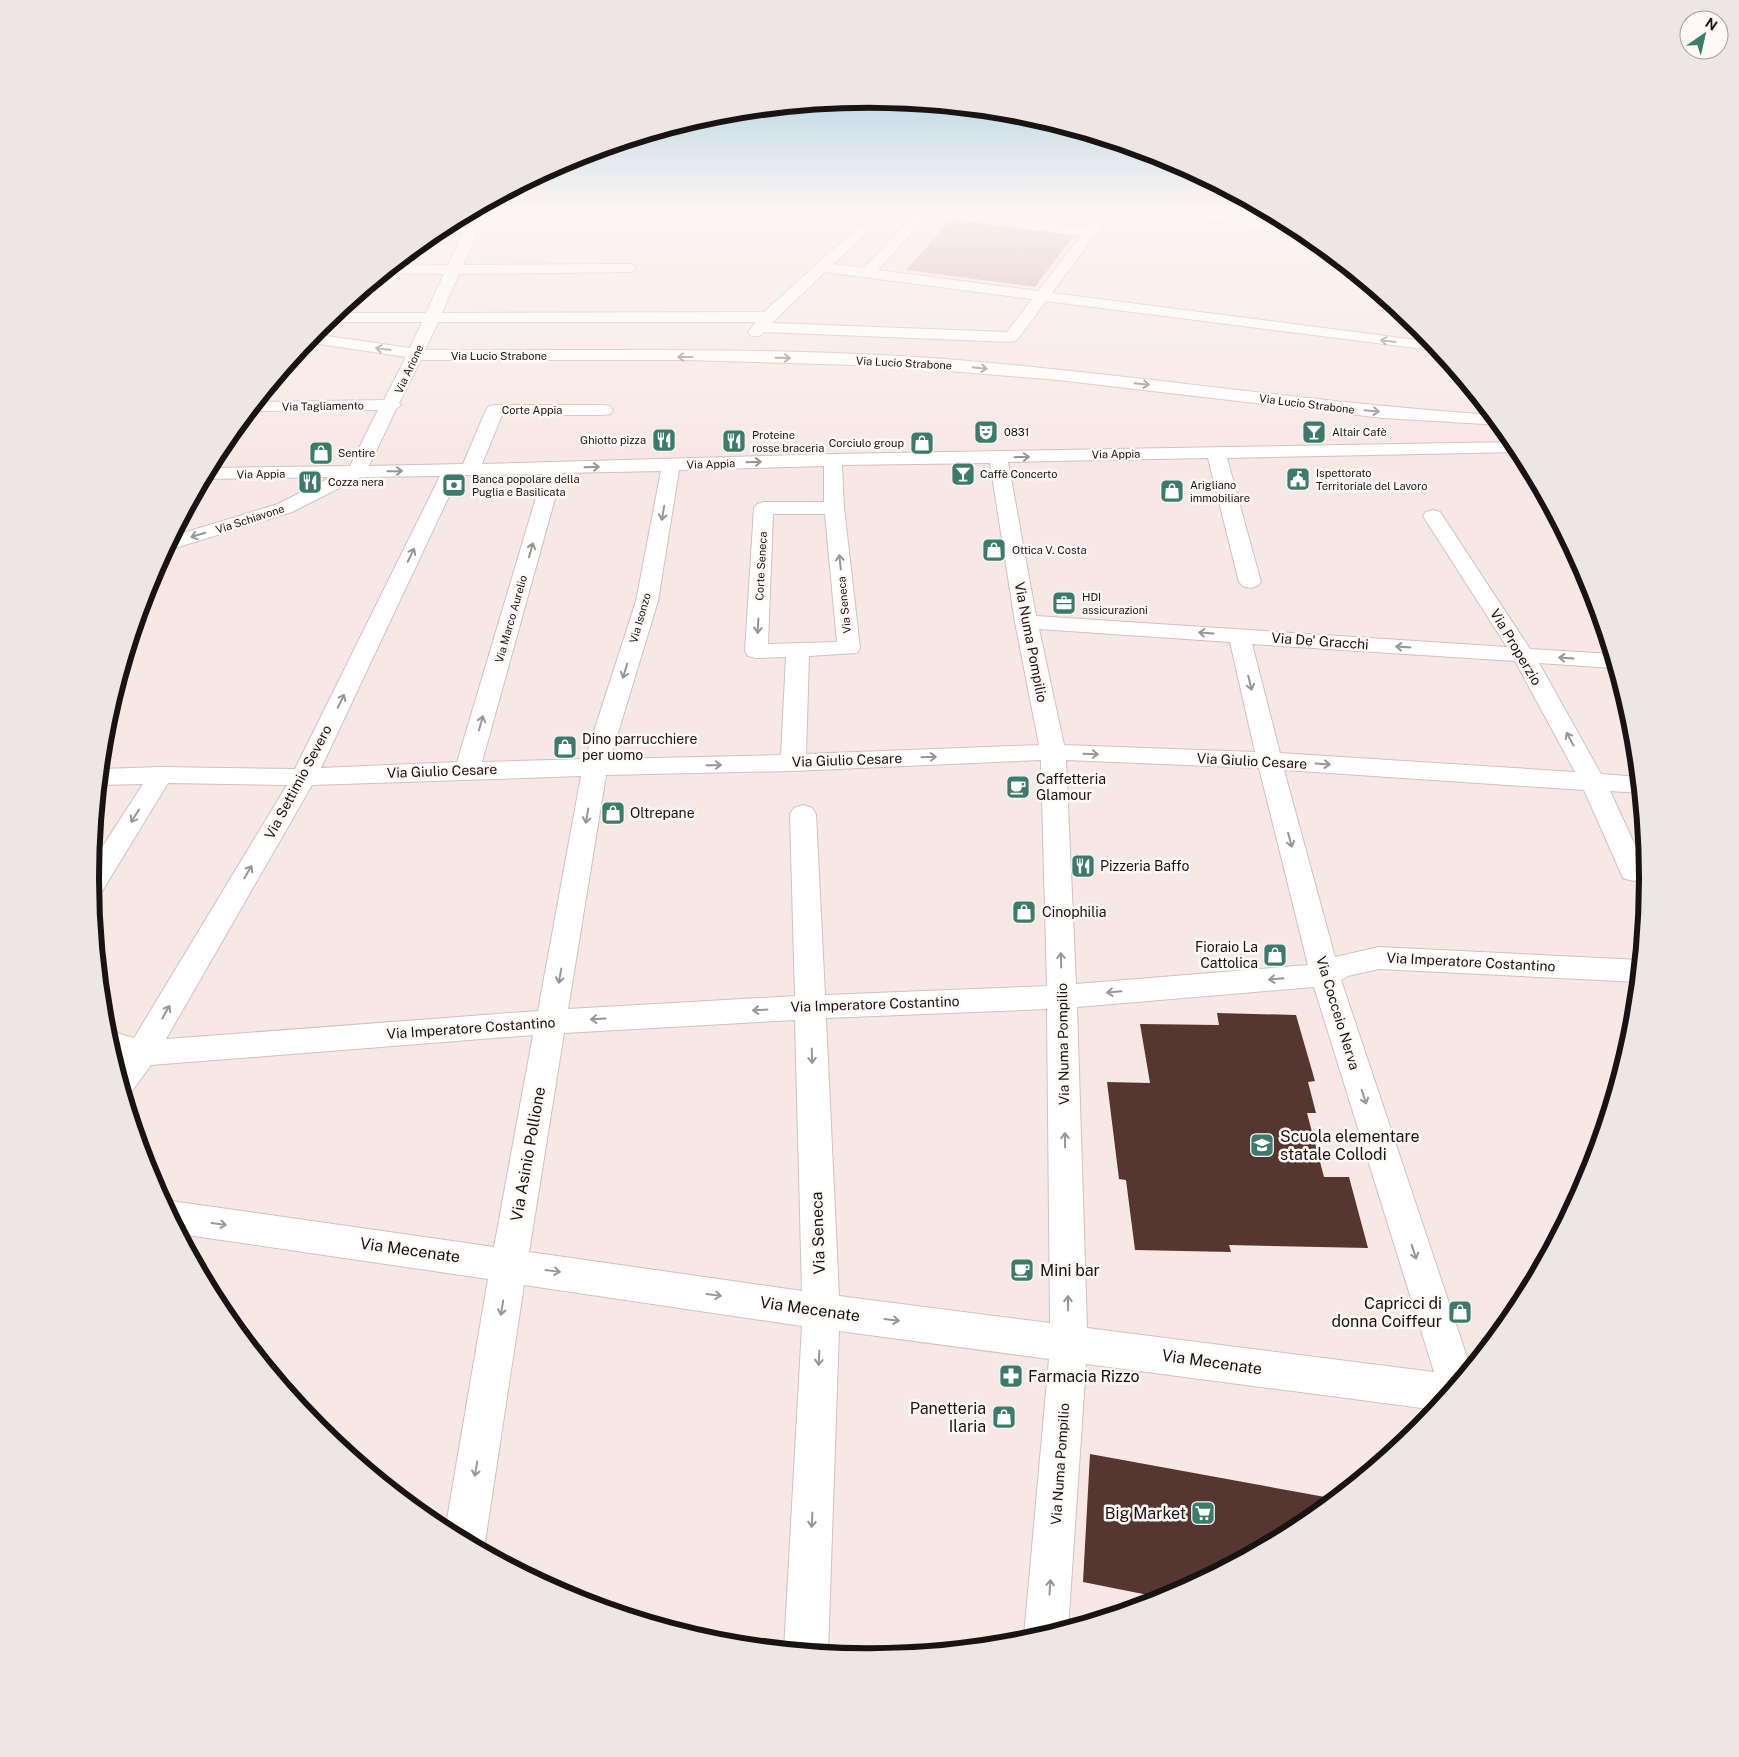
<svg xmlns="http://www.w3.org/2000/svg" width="1739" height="1757" font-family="'Public Sans',sans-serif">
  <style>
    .green { fill: #d3b0aa }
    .building { fill: #563630 }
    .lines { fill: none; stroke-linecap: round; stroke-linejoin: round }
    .minor-casing { stroke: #d1c1be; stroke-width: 2 }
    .minor { fill: #fff; fill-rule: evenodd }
    .oneway { stroke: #989595 }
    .labels { text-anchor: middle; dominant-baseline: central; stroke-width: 5; stroke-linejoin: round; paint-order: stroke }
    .far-street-label { font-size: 11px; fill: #191413; stroke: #fef8f6 }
    .far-poi-label { font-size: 11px; fill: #191413; stroke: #fef8f6; text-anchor: start }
    .street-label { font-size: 14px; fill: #191413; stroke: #fef8f6 }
    .poi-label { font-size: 14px; fill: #191413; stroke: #fef8f6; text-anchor: start }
    .near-poi-label { font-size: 16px; fill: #191413; stroke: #fef8f6; text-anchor: start }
    .near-street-label { font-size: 16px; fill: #191413; stroke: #fef8f6 }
    .rim { fill: none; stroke: #191413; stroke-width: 6 }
  </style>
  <rect width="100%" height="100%" fill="#f8e8e5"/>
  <path class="green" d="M951,220L1074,235L1035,287L906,270Z"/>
  <path class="building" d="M1217,1013L1296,1015L1315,1081L1308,1082L1316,1113H1307L1324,1177H1349L1368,1248L1229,1245L1231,1252L1135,1250L1126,1180L1119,1179L1107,1082L1150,1083L1140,1024L1219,1025Z
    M1090,1454L1336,1499L1302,1527L1168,1599L1083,1582Z"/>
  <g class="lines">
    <g class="minor-casing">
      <path id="minor" d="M476,209H488L463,265L629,264L634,265L636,268L634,271L629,272L459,274L442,313L764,312L878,209H933L1086,228L1101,209H1114L1052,293L1432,342L1440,351L1046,301L1017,340L1011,342L764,332C760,337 756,337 750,335L748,332L756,322H438L425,350C603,351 781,346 958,360C1137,375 1314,403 1493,415L1501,425L1383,418L1058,380L888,366L685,360H421L399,403L401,405L396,409L369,466L463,464L486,410L489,406L495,405H604L610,406L613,410L610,414L604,415H502L482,464L833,454L1514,442L1521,452L1227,458L1261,582L1257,586L1250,588L1243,586L1239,582L1208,458L1008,462L1036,616L1507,647L1423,516L1426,512L1433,510L1440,512L1530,649L1612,654L1616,667L1614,668L1539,663L1601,774L1639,777L1641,793L1610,791L1647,871L1643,878L1633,881L1623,878L1584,790L1284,770L1335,957L1379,947L1640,960L1639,982L1379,969L1348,976L1341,980L1471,1369L1437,1410L1086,1364L1068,1629L1026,1642L1024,1636L1049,1359L839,1331L828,1652L827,1654L784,1650L802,1326L524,1285L485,1542L481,1551L445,1531L488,1279L180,1234L164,1204L171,1201L494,1247L533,1035L151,1065L132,1091L124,1094L115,1065L120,1059L113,1057L105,1032L109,1031L134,1038L287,785L168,783L101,893L92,896L90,879L92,863L143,784L99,785L101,769L161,767L295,769L440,476L361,477L292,512L175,548L166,550L173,536L278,504L331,477L203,479L209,468L350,466L378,410L249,411L257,402L384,400L406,357L306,342L313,334L410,348L422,322H325L335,313H426L444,274L384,273L393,266L448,265L464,232H442L437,230L448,224H468ZM889,213L902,218L912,217L864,268L833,264ZM927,216L1081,236L1038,291L878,270ZM825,272L1032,299L1007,332L772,323ZM990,463L1015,622L1039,745L806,754L809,656L857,653L860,648L844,508L842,465ZM824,466V502H764L757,504L754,508L745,651L748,656L756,658L786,657L781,755L610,759L658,601L679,470ZM661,471L636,601L585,759L482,762L562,473ZM543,474L457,762L321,768L459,475ZM773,514H825L837,642L768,644ZM1039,629L1230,642L1255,752L1064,745ZM1252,644L1515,661L1575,772L1280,753ZM1041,760L1047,986L825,995L816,814L812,808L803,805L794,808L790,814L795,996L568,1009L606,775L793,771ZM1066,760L1259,768L1308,965L1076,984ZM581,776L538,1011L166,1039L312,785ZM1314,987L1434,1372L1087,1328L1077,1007ZM1047,1009L1050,1323L839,1296L826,1018ZM795,1020L802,1291L529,1252L564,1033Z
        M1166,209H1194L1291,227L1298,231L1291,235L1172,213Z"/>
    </g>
    <use href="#minor" class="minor"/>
  </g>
  <defs><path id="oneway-shaft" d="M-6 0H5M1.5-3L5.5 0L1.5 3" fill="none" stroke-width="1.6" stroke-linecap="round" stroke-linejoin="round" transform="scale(1.25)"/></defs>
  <g class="oneway">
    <use href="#oneway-shaft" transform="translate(1388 341) rotate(-173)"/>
    <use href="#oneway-shaft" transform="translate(383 349) rotate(-172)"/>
    <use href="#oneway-shaft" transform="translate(685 357) rotate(-180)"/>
    <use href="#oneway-shaft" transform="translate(783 358) rotate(1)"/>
    <use href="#oneway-shaft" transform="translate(980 368) rotate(6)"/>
    <use href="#oneway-shaft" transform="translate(1142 384) rotate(6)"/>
    <use href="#oneway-shaft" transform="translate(1372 411) rotate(5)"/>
    <use href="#oneway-shaft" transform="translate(1022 457) rotate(-1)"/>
    <use href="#oneway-shaft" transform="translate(754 462) rotate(-2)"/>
    <use href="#oneway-shaft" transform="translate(592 467) rotate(-2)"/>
    <use href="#oneway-shaft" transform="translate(395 471) rotate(-1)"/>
    <use href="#oneway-shaft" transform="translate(663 513) rotate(100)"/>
    <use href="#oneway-shaft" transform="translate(198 535) rotate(163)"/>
    <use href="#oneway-shaft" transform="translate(531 550) rotate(-74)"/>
    <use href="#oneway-shaft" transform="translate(411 555) rotate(-64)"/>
    <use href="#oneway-shaft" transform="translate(840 562) rotate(-96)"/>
    <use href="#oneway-shaft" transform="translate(758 626) rotate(93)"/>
    <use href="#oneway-shaft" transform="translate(1206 633) rotate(-176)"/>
    <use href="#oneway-shaft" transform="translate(1403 647) rotate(-176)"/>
    <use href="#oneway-shaft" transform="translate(1566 658) rotate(-176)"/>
    <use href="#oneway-shaft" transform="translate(625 671) rotate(107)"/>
    <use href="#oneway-shaft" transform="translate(1250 683) rotate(76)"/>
    <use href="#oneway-shaft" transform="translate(341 701) rotate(-64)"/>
    <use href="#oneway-shaft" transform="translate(481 723) rotate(-74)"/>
    <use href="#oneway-shaft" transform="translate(1570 739) rotate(-119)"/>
    <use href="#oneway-shaft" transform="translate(1091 754) rotate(2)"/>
    <use href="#oneway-shaft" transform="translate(929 757) rotate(-2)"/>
    <use href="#oneway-shaft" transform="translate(1323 764) rotate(4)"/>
    <use href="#oneway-shaft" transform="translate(714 765) rotate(-1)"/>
    <use href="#oneway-shaft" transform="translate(135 816) rotate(122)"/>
    <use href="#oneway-shaft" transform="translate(587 816) rotate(100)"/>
    <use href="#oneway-shaft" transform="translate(1290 840) rotate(75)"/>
    <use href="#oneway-shaft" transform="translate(248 872) rotate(-60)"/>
    <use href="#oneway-shaft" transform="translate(1061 960) rotate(-92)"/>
    <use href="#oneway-shaft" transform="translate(560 976) rotate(100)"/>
    <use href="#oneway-shaft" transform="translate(1276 979) rotate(175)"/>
    <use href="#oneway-shaft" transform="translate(1114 992) rotate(175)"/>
    <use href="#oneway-shaft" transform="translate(760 1010) rotate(177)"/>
    <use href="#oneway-shaft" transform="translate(166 1012) rotate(-60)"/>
    <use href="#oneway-shaft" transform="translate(598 1019) rotate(177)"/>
    <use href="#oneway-shaft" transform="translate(812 1056) rotate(88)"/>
    <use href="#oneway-shaft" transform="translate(1364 1097) rotate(72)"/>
    <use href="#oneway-shaft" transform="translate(1065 1140) rotate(-91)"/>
    <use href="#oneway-shaft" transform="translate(219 1224) rotate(8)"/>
    <use href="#oneway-shaft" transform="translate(1414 1252) rotate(72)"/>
    <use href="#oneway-shaft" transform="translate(553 1271) rotate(8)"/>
    <use href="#oneway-shaft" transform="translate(714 1295) rotate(8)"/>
    <use href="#oneway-shaft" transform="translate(1068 1303) rotate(-91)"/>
    <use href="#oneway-shaft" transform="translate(502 1308) rotate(99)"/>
    <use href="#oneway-shaft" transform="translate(892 1320) rotate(7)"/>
    <use href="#oneway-shaft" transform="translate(819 1358) rotate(93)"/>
    <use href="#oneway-shaft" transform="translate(476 1469) rotate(99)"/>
    <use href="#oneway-shaft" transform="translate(812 1520) rotate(93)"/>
    <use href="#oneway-shaft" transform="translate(1050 1587) rotate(-86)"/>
  </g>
  <linearGradient id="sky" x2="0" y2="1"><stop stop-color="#91c3dc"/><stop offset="0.46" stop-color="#fcf5f3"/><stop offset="1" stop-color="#fcf5f3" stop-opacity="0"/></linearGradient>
  <rect width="1739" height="455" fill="url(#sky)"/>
  <defs>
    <g id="theatre-square" transform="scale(1.25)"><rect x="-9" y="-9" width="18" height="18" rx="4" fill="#3b7b69" stroke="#fef8f6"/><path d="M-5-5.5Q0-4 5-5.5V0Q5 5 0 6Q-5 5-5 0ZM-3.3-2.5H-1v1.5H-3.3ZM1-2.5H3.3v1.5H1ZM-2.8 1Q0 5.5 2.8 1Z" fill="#fff"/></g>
    <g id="bar-square" transform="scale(1.25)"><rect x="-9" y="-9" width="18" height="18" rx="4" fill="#3b7b69" stroke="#fef8f6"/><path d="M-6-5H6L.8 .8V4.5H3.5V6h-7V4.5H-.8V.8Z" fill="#fff"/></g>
    <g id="restaurant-square" transform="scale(1.25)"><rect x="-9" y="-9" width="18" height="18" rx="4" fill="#3b7b69" stroke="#fef8f6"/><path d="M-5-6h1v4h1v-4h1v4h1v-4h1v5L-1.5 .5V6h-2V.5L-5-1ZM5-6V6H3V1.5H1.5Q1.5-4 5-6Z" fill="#fff"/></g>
    <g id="shop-square" transform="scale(1.25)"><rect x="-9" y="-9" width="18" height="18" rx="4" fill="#3b7b69" stroke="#fef8f6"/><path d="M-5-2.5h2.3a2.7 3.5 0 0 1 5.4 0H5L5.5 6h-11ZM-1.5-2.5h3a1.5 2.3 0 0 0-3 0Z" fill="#fff"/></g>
    <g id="civic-square" transform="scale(1.25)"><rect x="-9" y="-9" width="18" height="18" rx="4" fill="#3b7b69" stroke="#fef8f6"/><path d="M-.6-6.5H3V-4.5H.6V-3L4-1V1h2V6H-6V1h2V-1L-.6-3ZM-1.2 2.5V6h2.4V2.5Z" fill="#fff"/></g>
    <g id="bank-square" transform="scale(1.25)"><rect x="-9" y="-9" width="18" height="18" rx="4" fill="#3b7b69" stroke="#fef8f6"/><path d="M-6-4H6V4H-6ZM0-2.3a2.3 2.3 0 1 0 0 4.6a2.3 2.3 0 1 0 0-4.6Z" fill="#fff"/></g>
    <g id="office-square" transform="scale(1.25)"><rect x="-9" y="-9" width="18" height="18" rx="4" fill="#3b7b69" stroke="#fef8f6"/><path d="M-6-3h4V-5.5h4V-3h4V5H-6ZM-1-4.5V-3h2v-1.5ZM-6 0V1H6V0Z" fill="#fff"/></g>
    <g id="cafe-square" transform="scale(1.25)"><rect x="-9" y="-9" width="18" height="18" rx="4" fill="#3b7b69" stroke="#fef8f6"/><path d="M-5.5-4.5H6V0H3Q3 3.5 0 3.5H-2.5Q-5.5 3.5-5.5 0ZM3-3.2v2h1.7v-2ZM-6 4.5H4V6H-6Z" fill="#fff"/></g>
    <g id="school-square" transform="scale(1.25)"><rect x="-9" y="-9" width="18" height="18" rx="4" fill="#3b7b69" stroke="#fef8f6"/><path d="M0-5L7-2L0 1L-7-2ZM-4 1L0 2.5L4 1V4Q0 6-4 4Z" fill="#fff"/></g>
    <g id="pharmacy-square" transform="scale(1.25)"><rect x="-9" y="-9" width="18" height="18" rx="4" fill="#3b7b69" stroke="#fef8f6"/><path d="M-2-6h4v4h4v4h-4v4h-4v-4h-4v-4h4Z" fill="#fff"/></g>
    <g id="supermarket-square" transform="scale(1.25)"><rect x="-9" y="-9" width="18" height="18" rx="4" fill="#3b7b69" stroke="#fef8f6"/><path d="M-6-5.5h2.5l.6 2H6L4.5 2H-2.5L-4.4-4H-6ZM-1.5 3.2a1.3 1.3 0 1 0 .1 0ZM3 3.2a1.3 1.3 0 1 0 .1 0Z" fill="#fff"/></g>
  </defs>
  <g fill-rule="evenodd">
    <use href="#theatre-square" x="986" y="432"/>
    <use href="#bar-square" x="1314" y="432"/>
    <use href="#restaurant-square" x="664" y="440"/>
    <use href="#restaurant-square" x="734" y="441"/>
    <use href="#shop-square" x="922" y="443"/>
    <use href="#shop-square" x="321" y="453"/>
    <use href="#bar-square" x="963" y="474"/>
    <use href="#civic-square" x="1298" y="479"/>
    <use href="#restaurant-square" x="310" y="482"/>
    <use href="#bank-square" x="454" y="485"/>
    <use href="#shop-square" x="1172" y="491"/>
    <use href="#shop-square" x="994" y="550"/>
    <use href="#office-square" x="1064" y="603"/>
    <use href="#shop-square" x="565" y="747"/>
    <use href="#cafe-square" x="1018" y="787"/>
    <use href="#shop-square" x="613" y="813"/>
    <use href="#restaurant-square" x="1083" y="866"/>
    <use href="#shop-square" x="1024" y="912"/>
    <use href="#shop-square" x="1275" y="955"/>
    <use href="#school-square" x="1262" y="1145"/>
    <use href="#cafe-square" x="1022" y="1270"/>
    <use href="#shop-square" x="1460" y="1312"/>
    <use href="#pharmacy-square" x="1011" y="1376"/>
    <use href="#shop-square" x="1004" y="1417"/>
    <use href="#supermarket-square" x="1203" y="1513"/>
  </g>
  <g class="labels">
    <g class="far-street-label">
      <text x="499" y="356">Via Lucio Strabone</text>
      <text transform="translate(904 363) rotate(3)">Via Lucio Strabone</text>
      <text transform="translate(409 369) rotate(-65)">Via Arione</text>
      <text transform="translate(1307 404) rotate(7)">Via Lucio Strabone</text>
      <text transform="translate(323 406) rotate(-1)">Via Tagliamento</text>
      <text x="532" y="410">Corte Appia</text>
      <text transform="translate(1116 454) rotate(-1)">Via Appia</text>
      <text transform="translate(711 464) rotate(-2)">Via Appia</text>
      <text transform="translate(261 474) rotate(-1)">Via Appia</text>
      <text transform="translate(250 519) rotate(-18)">Via Schiavone</text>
      <text transform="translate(761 566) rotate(-87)">Corte Seneca</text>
      <text transform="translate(844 605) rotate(-96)">Via Seneca</text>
      <text transform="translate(640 618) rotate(-74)">Via Isonzo</text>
      <text transform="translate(511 619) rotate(-74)">Via Marco Aurelio</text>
    </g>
    <g class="far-poi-label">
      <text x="1004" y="432">0831</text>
      <text x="1332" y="432">Altair Cafè</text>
      <text x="752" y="435">Proteine<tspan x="752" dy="13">rosse braceria</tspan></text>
      <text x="646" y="440" text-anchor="end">Ghiotto pizza</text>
      <text x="904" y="443" text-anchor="end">Corciulo group</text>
      <text x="338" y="453">Sentire</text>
      <text x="1316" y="473">Ispettorato<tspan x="1316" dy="13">Territoriale del Lavoro</tspan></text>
      <text x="980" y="474">Caffè Concerto</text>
      <text x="472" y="479">Banca popolare della<tspan x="472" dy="13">Puglia e Basilicata</tspan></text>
      <text x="328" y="482">Cozza nera</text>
      <text x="1190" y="485">Arigliano<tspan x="1190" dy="13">immobiliare</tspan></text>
      <text x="1012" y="550">Ottica V. Costa</text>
      <text x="1082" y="597">HDI<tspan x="1082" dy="13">assicurazioni</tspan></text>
    </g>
    <g class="street-label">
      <text transform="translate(1320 641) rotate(4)">Via De' Gracchi</text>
      <text transform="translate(1031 642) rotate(79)">Via Numa Pompilio</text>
      <text transform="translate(1516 647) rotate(59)">Via Properzio</text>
      <text transform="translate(847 760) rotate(-2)">Via Giulio Cesare</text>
      <text transform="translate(1252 761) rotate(3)">Via Giulio Cesare</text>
      <text transform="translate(442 771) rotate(-2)">Via Giulio Cesare</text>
      <text transform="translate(298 782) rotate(-62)">Via Settimio Severo</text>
      <text transform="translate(1471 962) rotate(3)">Via Imperatore Costantino</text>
      <text transform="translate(875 1004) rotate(-2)">Via Imperatore Costantino</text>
      <text transform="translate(1338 1013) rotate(73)">Via Cocceio Nerva</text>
      <text transform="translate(471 1028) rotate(-4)">Via Imperatore Costantino</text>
      <text transform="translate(1063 1044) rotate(-91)">Via Numa Pompilio</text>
      <text transform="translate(1060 1464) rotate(-86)">Via Numa Pompilio</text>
    </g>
    <g class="poi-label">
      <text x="582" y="739">Dino parrucchiere<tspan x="582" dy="16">per uomo</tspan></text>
      <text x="1036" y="779">Caffetteria<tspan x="1036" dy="16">Glamour</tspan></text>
      <text x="630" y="813">Oltrepane</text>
      <text x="1100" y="866">Pizzeria Baffo</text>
      <text x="1042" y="912">Cinophilia</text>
      <text x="1258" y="947" text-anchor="end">Fioraio La<tspan x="1258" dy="16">Cattolica</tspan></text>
    </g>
    <g class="near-poi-label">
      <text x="1280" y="1136">Scuola elementare<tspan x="1280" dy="18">statale Collodi</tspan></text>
      <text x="1040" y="1270">Mini bar</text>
      <text x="1442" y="1303" text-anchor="end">Capricci di<tspan x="1442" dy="18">donna Coiffeur</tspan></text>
      <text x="1028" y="1376">Farmacia Rizzo</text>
      <text x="986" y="1408" text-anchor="end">Panetteria<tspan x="986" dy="18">Ilaria</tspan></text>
      <text x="1186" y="1513" text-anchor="end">Big Market</text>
    </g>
    <g class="near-street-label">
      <text transform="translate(528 1154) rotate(-80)">Via Asinio Pollione</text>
      <text transform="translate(818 1233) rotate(-92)">Via Seneca</text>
      <text transform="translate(410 1250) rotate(8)">Via Mecenate</text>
      <text transform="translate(810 1309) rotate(8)">Via Mecenate</text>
      <text transform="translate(1212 1362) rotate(8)">Via Mecenate</text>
    </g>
  </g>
  <path d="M0 0H1739V1757H0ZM99 878a770 770 0 1 1 1540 0a770 770 0 1 1-1540 0Z" fill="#ece6e4" fill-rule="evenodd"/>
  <path class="rim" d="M99 878a770 770 0 1 1 1540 0a770 770 0 1 1-1540 0Z"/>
  <g transform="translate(1704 35) rotate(34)"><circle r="24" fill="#fef8f6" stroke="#a29d9b"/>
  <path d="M0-4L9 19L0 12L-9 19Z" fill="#3b7b69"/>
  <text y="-8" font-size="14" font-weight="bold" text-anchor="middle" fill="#191413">N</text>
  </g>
</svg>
